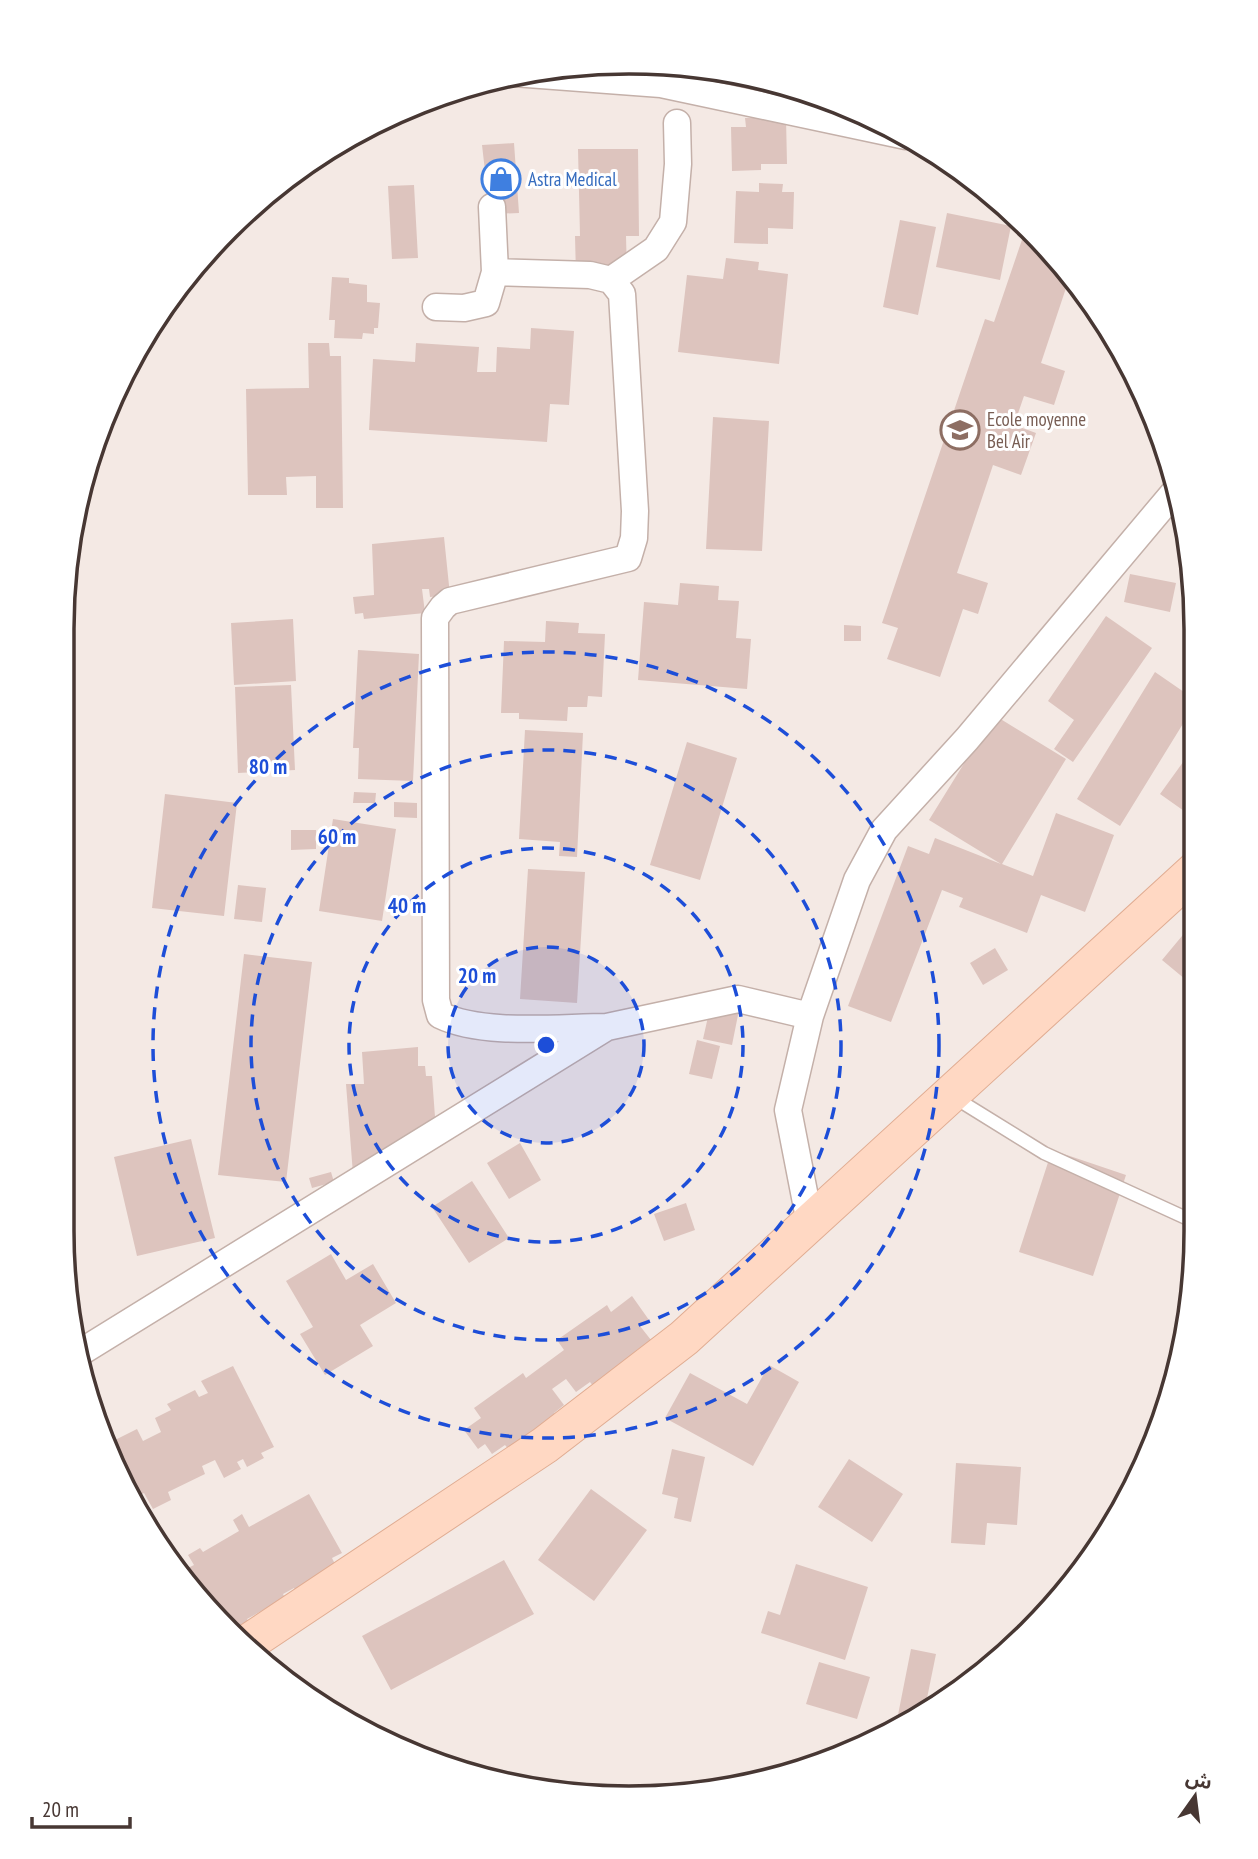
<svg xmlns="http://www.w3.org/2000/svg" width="1258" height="1859" font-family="'PT Sans Narrow','Noto Sans Arabic',sans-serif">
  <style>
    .building { fill: #ddc4be }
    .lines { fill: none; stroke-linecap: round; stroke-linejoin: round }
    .lane-casing { stroke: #c4b0a9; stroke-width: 15 }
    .street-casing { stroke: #c4b0a9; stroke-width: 29 }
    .secondary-casing { stroke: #e0ac92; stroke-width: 39 }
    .lane { stroke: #fff; stroke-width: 12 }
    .street { stroke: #fff; stroke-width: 26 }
    .secondary { stroke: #ffd8c3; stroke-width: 37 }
    .ring { fill: none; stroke: #1d4ed8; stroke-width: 3.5; stroke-dasharray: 12 9 }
    .labels { text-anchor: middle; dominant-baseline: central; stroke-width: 6; stroke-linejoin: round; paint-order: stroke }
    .shop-label { font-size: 19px; fill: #366cbe; stroke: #fff; text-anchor: start }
    .education-label { font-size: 19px; fill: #785e54; stroke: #fff; text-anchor: start }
    .rim { fill: none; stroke: #473733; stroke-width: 3.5 }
    .centre { fill: #1d4ed8; stroke: #fff; stroke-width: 3.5 }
    .ring-label { font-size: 21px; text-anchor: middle; font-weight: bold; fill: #1d4ed8; stroke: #fff; stroke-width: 6; stroke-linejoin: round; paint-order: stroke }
  </style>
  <rect width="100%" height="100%" fill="#f4e9e4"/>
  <path class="building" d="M745,118H786L787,164H761V170L732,171L731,127H746Z
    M514,143L519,213L490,214L482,145Z
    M578,149H638L639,236H626L627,274L576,275L575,236H580Z
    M759,183L783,184L782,192H794L793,229L768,228V244L734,243L736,191L759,192Z
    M414,185L418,258L392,259L388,186Z
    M947,213L1011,226L1000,280L936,267Z
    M900,220L936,227L918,315L883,307Z
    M1026,228L1033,230L1070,276L1041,363L1065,371L1054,405L1024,396L1014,425L1036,433L1021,475L993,465L957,573L988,583L978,614L963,609L940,677L887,659L898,628L882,623L985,319L994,322Z
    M726,258L759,262L758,270L788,274L779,364L678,352L687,275L723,279Z
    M332,277L349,278V283L367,285V302L380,303L378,328H374V334L363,333L362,339L334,338L335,320H329Z
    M531,328L574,331L569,405L550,404L547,442L369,430L373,359L415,362L416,343L479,347L477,372H496L497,347L530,349Z
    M308,343H329L330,356H341L343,508H316V476L286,477L287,495H248L246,389L309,388Z
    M713,417L769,421L762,551L706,549Z
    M1185,520H1186L1189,547L1181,546Z
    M444,537L450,595L430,597L429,589H422L425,613L364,619L363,613L355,614L353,597L374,595L372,544Z
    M70,542H72L70,589H65Z
    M1130,574L1176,583L1170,612L1124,602Z
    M680,583L719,586L718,600L739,601L736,638L751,639L747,689L638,680L644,602L678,605Z
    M1106,616L1152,648L1073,762L1054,749L1074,720L1048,701Z
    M293,619L296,681L234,685L231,623Z
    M546,621L579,623L578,633L605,634L602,697L588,696L587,707H568L567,721L519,719V713H501L504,641L545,642Z
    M844,625L861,626V641H844Z
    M358,650L419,654L413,781L358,779L359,748H353Z
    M1155,672L1197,701L1120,826L1077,799Z
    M291,685L295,770L238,773L235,687Z
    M994,715L1066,759L1002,864L1033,876L1056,813L1114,835L1085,912L1041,895L1027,933L959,907L963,898L942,890L891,1022L848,1006L908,846L929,854L935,838L1001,864L929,820Z
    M525,730L583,733L577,857L559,856L560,842L519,839Z
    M687,742L737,758L700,880L650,865Z
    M1186,758L1197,766V813L1194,818L1160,794Z
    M354,792L376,793L375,803H353Z
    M165,794L237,803L224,916L152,908Z
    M394,802L417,803V818L394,817Z
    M333,819L396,829L382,921L319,911Z
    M291,830H316V849L291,850Z
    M528,869L585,872L577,1003L520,999Z
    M238,885L266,888L262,922L234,919Z
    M1197,918V989L1162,960Z
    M995,948L1008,970L983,985L970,963Z
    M244,954L312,962L286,1182L218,1175Z
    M712,999L740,1005L732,1045L703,1039Z
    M697,1040L720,1046L712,1079L689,1074Z
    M418,1047V1066H425L426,1076H432L435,1117L353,1174L346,1084H364L362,1052Z
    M191,1139L215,1238L137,1256L114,1157Z
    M520,1143L541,1180L509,1199L487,1163Z
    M1052,1150L1126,1175L1093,1276L1019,1252Z
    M331,1172L334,1182L312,1188L309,1178Z
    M472,1181L509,1238L469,1263L432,1207Z
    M686,1203L695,1230L664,1241L654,1214Z
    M331,1254L346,1280L373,1264L396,1303L360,1325L373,1346L325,1375L300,1334L313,1327L286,1281Z
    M632,1296L649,1320L640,1326L651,1340L637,1350L643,1357L597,1391L590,1382L576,1392L566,1379L552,1389L564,1405L554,1413L560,1422L514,1456L505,1445L492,1454L485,1444L478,1449L464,1430L481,1418L474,1408L523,1373L526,1378L564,1350L557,1340L607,1305L611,1312Z
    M769,1365L799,1382L753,1466L665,1418L690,1373L747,1404Z
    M233,1366L274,1447L261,1453L264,1458L247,1467L243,1459L237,1462L241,1469L224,1478L215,1460L202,1466L205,1474L168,1492L171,1500L153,1509L144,1493L134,1498L107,1444L137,1429L143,1441L161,1432L155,1418L171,1410L167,1404L195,1390L199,1397L208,1393L201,1381Z
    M672,1449L705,1457L691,1522L674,1518L678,1498L662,1494Z
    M849,1459L903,1494L872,1542L818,1507Z
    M956,1463L1021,1467L1017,1525L987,1523L985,1545L951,1543Z
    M591,1489L647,1530L594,1601L538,1560Z
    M309,1494L342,1553L332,1558L338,1570L298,1596L294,1588L283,1594L289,1606L272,1605L247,1619L253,1630H236L178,1568L183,1565L186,1569L194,1565L188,1555L200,1548L203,1552L239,1531L233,1520L242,1514L249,1527Z
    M504,1560L534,1614L391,1690L362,1636Z
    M796,1564L868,1587L845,1660L761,1633L768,1611L780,1615Z
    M911,1649L936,1654L924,1713L911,1722L897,1720Z
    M819,1662L870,1677L857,1719L806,1704Z"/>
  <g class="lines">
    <g class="lane-casing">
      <path id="lane" d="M952,1096L1044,1153L1197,1223"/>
    </g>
    <g class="street-casing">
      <path id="street" d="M514,73L661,84L906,136
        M492,207L495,272L590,275L611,280L622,294L635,511L634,538L628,558L450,601L443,607L435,618L436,1000L440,1015C483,1036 559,1027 607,1027
        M611,280L656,249L673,222L678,164L677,123
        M436,307L464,308L486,303L495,272
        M810,1223L788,1110L810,1016L857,880L884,830L967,739L1177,489
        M81,1352L607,1027L738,999L810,1016"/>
    </g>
    <g class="secondary-casing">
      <path id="secondary" d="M248,1643L545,1445L684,1338L1197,869"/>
    </g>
    <use href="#lane" class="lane"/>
    <use href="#street" class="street"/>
    <use href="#secondary" class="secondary"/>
  </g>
  <circle cx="546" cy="1045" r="98" fill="#1d4ed8" fill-opacity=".12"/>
  <g class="ring">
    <circle cx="546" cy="1045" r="98"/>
    <circle cx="546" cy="1045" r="197"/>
    <circle cx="546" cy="1045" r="295"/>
    <circle cx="546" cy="1045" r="393"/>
  </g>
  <defs>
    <g id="shop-ring" transform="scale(2.0125)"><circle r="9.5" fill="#fff" stroke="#3f7fe0" stroke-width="1.5"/><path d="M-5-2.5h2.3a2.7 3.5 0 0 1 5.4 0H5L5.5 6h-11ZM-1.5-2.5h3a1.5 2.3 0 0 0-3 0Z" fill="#3f7fe0"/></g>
    <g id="school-ring" transform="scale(2.0125)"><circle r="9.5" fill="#fff" stroke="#8d6e63" stroke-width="1.5"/><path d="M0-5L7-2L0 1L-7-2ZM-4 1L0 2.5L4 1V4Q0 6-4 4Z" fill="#8d6e63"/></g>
  </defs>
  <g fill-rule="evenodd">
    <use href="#shop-ring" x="501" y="179"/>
    <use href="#school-ring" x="960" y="430"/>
  </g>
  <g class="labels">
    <g class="shop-label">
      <text x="528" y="179">Astra Medical</text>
    </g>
    <g class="education-label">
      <text x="987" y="419">Ecole moyenne<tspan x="987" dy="22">Bel Air</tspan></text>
    </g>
  </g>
  <path d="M0 0H1258V1859H0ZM629 74H629A555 555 0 0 1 1184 629V1231A555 555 0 0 1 629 1786H629A555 555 0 0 1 74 1231V629A555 555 0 0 1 629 74Z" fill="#fff" fill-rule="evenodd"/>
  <path class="rim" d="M629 74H629A555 555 0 0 1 1184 629V1231A555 555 0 0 1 629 1786H629A555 555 0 0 1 74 1231V629A555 555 0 0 1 629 74Z"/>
  <circle cx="546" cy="1045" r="10" class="centre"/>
  <g class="ring-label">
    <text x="268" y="774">80 m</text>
    <text x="337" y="844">60 m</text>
    <text x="407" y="913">40 m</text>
    <text x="477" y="983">20 m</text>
  </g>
  <g transform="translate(1195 1796) rotate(14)" stroke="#ffffff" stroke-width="5" paint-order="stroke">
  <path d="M0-5L12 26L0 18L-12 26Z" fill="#473733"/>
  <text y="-10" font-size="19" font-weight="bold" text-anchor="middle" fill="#473733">ش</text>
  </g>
  <path d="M32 1817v10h98v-10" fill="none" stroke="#473733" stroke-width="3.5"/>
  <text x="42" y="1817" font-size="21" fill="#473733" stroke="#ffffff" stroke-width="5" paint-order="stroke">20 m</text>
</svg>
